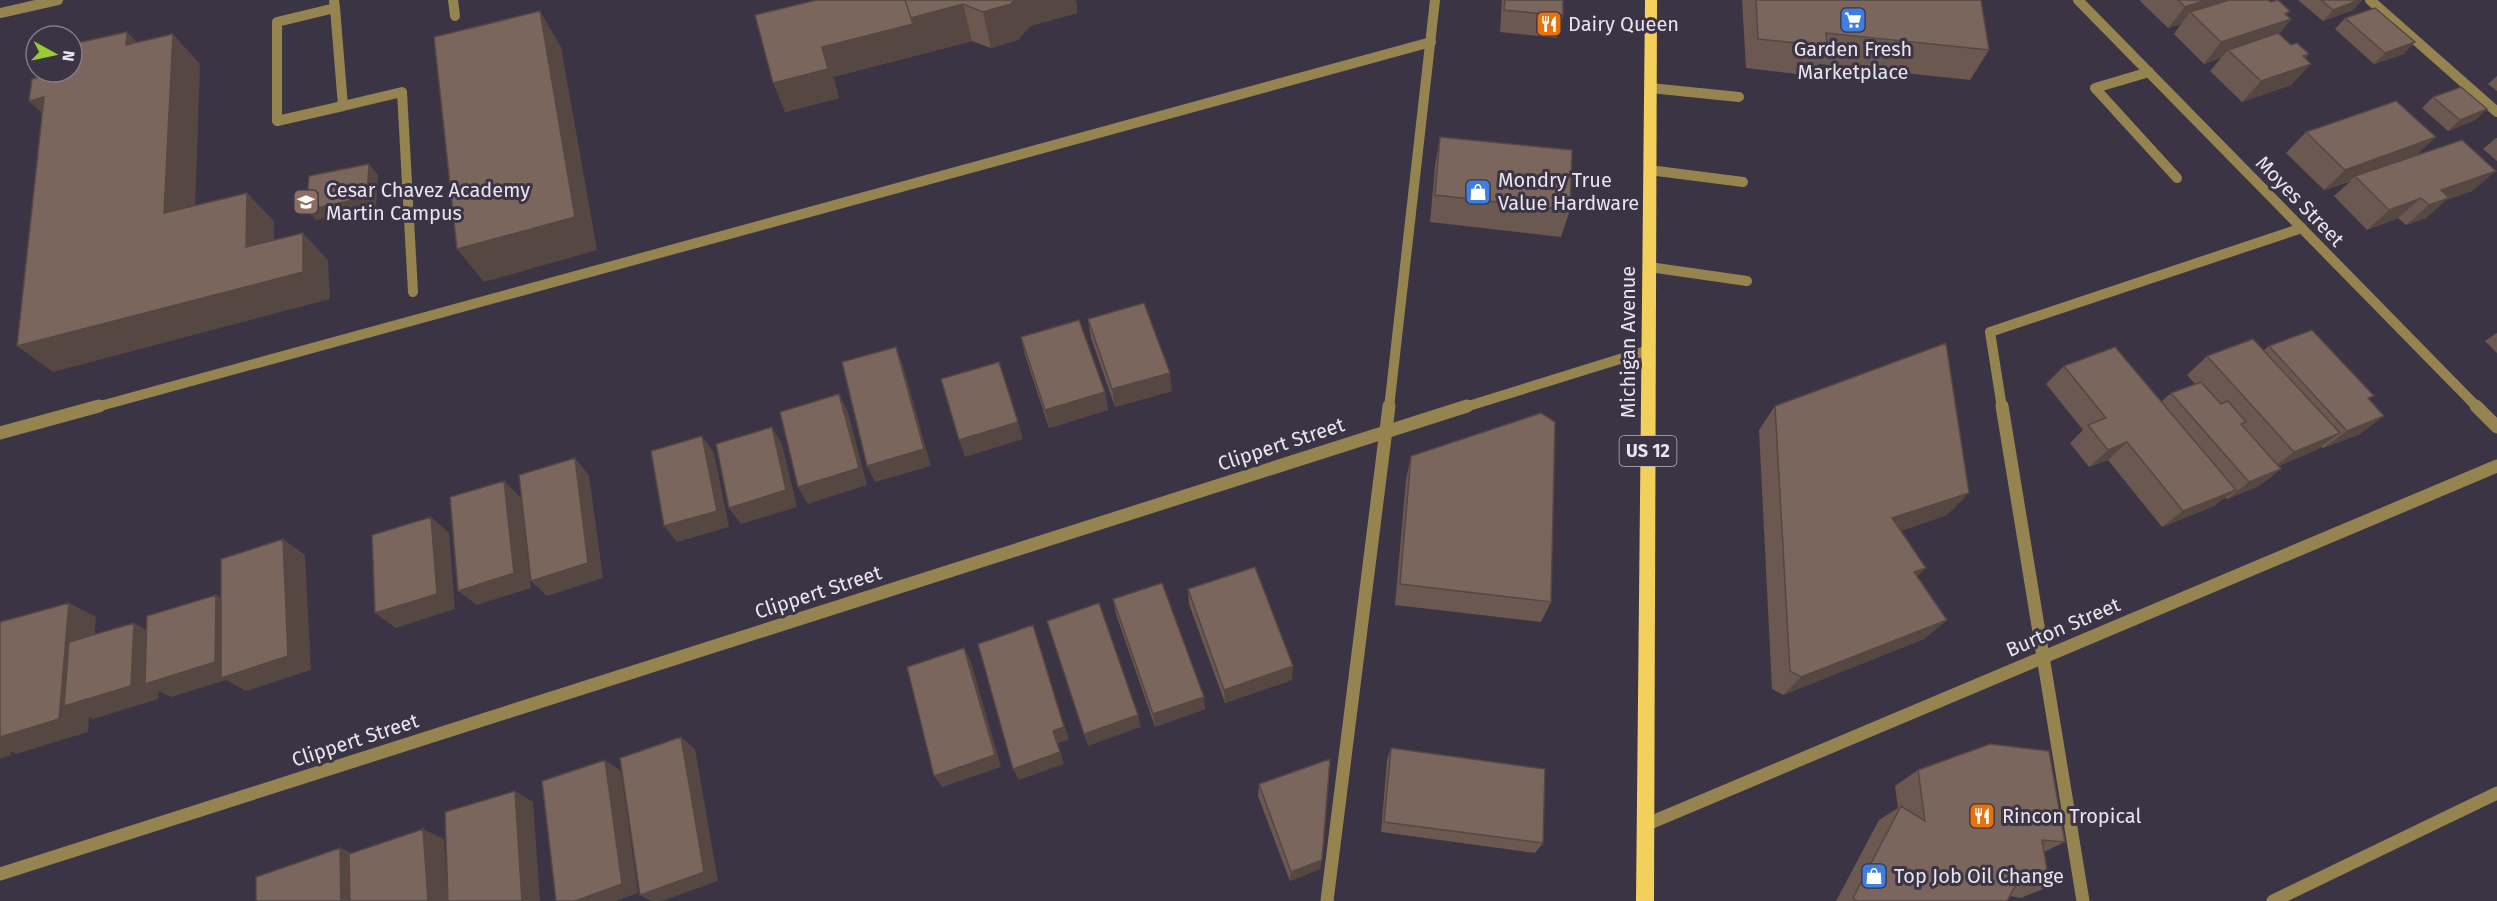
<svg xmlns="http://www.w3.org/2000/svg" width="2497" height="901" font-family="'Fira Sans',sans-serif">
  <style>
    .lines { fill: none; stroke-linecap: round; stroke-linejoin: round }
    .lane-far1 { stroke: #958450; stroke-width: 10 }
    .lane { stroke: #958450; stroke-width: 13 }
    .street-far1 { stroke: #958450; stroke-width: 10 }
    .street { stroke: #958450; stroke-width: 13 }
    .primary { fill: #f3cf5b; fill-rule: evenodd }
    .wall { fill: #6a5851 }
    .shaded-wall { fill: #564742 }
    .building { fill: #7b665e; stroke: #564742; stroke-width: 1.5 }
    .labels { text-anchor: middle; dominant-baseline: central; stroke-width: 6; stroke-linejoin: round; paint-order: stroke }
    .shield { fill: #3b3444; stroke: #b5b0bc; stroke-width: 1.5 }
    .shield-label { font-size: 18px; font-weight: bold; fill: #e9e5ef }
    .poi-label { font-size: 20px; fill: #e9e5ef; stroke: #3b3444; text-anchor: start }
    .street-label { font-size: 20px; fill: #e9e5ef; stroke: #3b3444 }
  </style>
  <rect width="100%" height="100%" fill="#3b3444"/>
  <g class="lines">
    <path class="lane-far1" d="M334,0L335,8
      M453,0L455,16
      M2370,0L2497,112
      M335,8L343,106L277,121V22Z
      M2149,72L2095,88L2177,178
      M1650,88L1739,97
      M343,106L402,92L413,292
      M1649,170L1743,182
      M1649,267L1747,281
      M93,408L1431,42
      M1389,408L1435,0
      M2002,408L1990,332L2302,228"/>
    <path class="lane" d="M2002,406L2083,901
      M0,433L99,406
      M1327,901L1389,406
      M2273,901L2497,793"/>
    <path class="street-far1" d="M2078,0L2478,408
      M0,13L58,0
      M1462,408L1649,350"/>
    <path class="street" d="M2476,406L2497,427
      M1645,825L2497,466
      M0,874L1467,406"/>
    <path class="primary" d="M1645,0H1657L1654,901H1636Z"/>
  </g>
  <path class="wall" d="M817,0H1076L1077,13L1030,26L1018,40L991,48L972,41L833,77L839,98L785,112Z
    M1502,0H1563V16L1557,38L1500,32Z
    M1742,0H1981L1989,50L1970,80L1819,64L1813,76L1746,68Z
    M2141,0H2268L2291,19L2279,34L2291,45L2309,54L2305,59L2291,85L2242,102L2210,71L2221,58L2204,64L2174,34L2181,24L2168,28L2140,1Z
    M2298,0H2362L2353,10L2323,21Z
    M2345,18L2404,54L2374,64L2335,29Z
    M2497,76V91L2488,84Z
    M2433,97L2487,109L2475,120L2448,131L2422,108Z
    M2306,132L2436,137L2416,155L2472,191L2446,200L2426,218L2406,225L2398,218L2367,230L2334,196L2351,181L2324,190L2286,153Z
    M1440,137L1570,210L1561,237L1430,222L1435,166Z
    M2496,138H2497V161L2483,149Z
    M1088,319L1172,391L1115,407L1091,338Z
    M2497,333V353L2485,341Z
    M1021,337L1105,392L1108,410L1049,428L1025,355Z
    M2269,346L2369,400L2360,434L2323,448L2321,447L2316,450L2279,466L2281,469L2259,486L2227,499L2225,497L2214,506L2162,527L2108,460L2089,467L2070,443L2083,430L2046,384L2064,366L2161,402L2171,393L2195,384L2187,375L2207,356L2263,351Z
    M1775,406L1947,515L1900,531L1917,577L1947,620L1924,639L1783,695L1772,689L1759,430Z
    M1411,456L1551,602L1541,622L1395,605L1406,480Z
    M1188,589L1292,680L1225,703L1189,604Z
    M1113,599L1205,709L1155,727L1116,614Z
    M1391,748L1543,843L1535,853L1381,832L1387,760Z
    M1918,770L2065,842L2044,852L2050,886L2021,898L2010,896L2007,901H1836L1879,820L1898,808L1895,786Z
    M1259,784L1320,869L1290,881L1258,796Z"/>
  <path class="shaded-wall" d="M1014,0H1076L1077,13L1030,26L1018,40L991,48L983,12Z
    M2205,0H2234L2190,12L2181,24L2168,28L2185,7Z
    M2359,0H2362L2353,10L2323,21L2333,10Z
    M963,4L972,41L833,77L839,98L785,112L773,83L822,47L911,18Z
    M540,11L561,47L597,250L484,282L457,249Z
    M2290,11L2281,23L2291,19L2273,41L2228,50L2221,58L2204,64L2221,42Z
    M127,32L155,61L126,45Z
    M173,34L200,64L194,241L164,213Z
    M2415,42L2404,54L2374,64L2385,53Z
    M2309,54L2297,69L2311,64L2291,85L2242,102L2261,81L2303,56Z
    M44,97L61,130L29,101Z
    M2487,109L2475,120L2448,131L2460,120Z
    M2436,137L2413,158L2355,176L2351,180L2324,190L2345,170Z
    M369,164L378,175L376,208L316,220L306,210Z
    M2496,171L2472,191L2446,200L2426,218L2406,225L2429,205L2441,190Z
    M247,193L274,221V274L246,247Z
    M2421,198L2398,218L2367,230L2389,210Z
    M303,233L328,260L330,299L53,372L17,346Z
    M896,347L903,366L931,466L875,482L867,466Z
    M1170,373L1172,391L1115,407L1112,389Z
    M1105,392L1108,410L1049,428L1045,410Z
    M839,394L848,412L867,485L808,504L798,487Z
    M2384,416L2360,434L2323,448L2347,431Z
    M1018,422L1023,439L965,457L959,440Z
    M772,427L782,444L797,507L741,524L729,508Z
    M2340,433L2316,450L2271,469L2294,452Z
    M702,436L714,453L729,527L677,542L664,526Z
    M2127,442L2108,460L2089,467L2108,450Z
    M575,458L589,475L603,578L547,596L531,581Z
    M2281,469L2259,486L2227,499L2249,482Z
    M504,481L521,498L531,588L477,605L458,591Z
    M2236,490L2214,506L2162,527L2183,511Z
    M1969,493L1947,515L1872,540L1892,518Z
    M431,517L449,533L455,609L396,628L375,613Z
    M283,539L305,555L311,670L246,691L226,680L171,697L158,691V699L93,719L89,717L88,732L16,754L11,751V755L0,759V661L69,603L96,617L90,698L134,623L160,637L216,595L240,610Z
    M1926,568L1904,589L1914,572Z
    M1947,620L1924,639L1783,695L1801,677Z
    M1033,625L1069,740L1058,743L1064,764L1019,780L1013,769L1053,731Z
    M964,648L971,662L1001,767L942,787L934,776Z
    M1293,666L1292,680L1225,703L1224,690Z
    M1204,697L1205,709L1155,727L1153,714Z
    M1138,715L1141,727L1088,746L1084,734Z
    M681,737L695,749L718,881L662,901H651L640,895Z
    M605,760L621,771L638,893L616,901H575Z
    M515,791L533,802L540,901H522Z
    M423,829L444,839L448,901H428Z
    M340,848L363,858L364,901H341Z
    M1322,860L1320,869L1290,881L1291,872Z"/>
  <path class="building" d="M817,0H905L913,24L822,47L828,69L773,83L755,15Z
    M905,0H1014L1011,4L983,12L963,4L911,18Z
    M1505,0H1563V16L1504,10Z
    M1756,0H1981L1989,50L1826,33L1827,46L1758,39Z
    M2178,0H2205L2185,7Z
    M2229,0H2268L2271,2L2278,0L2290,11L2285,14L2291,19L2221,42L2190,12Z
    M2321,0H2359L2333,10Z
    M2375,8L2415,42L2385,53L2345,18Z
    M540,11L575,217L457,249L434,37Z
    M127,32L126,45L173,34L164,213L247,193L246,247L303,233V272L17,346L44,97L29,101L32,79L47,76V72H72V44Z
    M2278,33L2291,45L2297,43L2309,54L2303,56L2311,64L2261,81L2228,50Z
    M2461,87L2487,109L2460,120L2433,97Z
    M2396,101L2436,137L2345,170L2306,132Z
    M1440,137L1572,150L1570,210L1435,195Z
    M2462,140L2496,171L2441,190L2449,198L2429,205L2421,198L2389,210L2355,176Z
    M369,164L367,197L306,210L309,176Z
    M1144,303L1170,373L1112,389L1088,319Z
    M1079,320L1105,392L1045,410L1021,337Z
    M2312,330L2374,396L2368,398L2384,416L2347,431L2269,346Z
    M2253,339L2340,433L2294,452L2207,356Z
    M1946,343L1969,493L1892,518L1926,568L1914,572L1947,620L1801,677L1790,671L1775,406Z
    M896,347L924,449L867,466L842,362Z
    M2115,347L2236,490L2183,511L2127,442L2108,450L2088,425L2106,418L2064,366Z
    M999,362L1018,422L959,440L941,379Z
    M2201,382L2221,404L2228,401L2246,422L2241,424L2281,469L2249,482L2171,393Z
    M839,394L859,468L798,487L780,412Z
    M1541,413L1555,422L1551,602L1400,584L1411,456Z
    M772,427L786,490L729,508L716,444Z
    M702,436L717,511L664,526L651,451Z
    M575,458L588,563L531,581L519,475Z
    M504,481L514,573L458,591L450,497Z
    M431,517L437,594L375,613L372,535Z
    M283,539L288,656L221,678V559Z
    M1255,567L1293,666L1224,690L1188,589Z
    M1162,583L1204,697L1153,714L1113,599Z
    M216,595L215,662L145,684L147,616Z
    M69,603L59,719L0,737V622Z
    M1099,603L1138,715L1084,734L1047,621Z
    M134,623L131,686L64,706L69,642Z
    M1033,625L1064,727L1053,731L1060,752L1013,769L978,644Z
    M964,648L995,755L934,776L907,667Z
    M681,737L704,872L640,895L620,758Z
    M1990,744L2049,751L2065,842L2042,840L2050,886L2018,881L2007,901H1857L1853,898L1901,806L1925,821L1918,770Z
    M1391,748L1545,769L1543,843L1384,822Z
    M1330,759L1322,860L1291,872L1259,784Z
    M605,760L622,884L575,901H556L542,781Z
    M515,791L522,901H448L445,812Z
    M423,829L428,901H350L349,854Z
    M340,848L341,901H256V877Z"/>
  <defs>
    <g id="supermarket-square" transform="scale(1.35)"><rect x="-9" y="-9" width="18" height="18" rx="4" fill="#3f7fe0" stroke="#3b3444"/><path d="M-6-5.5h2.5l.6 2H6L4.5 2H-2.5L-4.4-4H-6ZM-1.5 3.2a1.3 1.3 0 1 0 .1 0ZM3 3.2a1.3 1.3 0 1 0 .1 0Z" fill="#fff"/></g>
    <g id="restaurant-square" transform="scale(1.35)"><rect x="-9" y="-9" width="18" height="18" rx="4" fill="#e8710a" stroke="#3b3444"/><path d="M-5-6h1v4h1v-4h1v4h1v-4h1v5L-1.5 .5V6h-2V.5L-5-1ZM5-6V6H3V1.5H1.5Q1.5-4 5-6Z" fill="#fff"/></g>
    <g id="shop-square" transform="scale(1.35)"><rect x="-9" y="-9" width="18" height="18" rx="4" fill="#3f7fe0" stroke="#3b3444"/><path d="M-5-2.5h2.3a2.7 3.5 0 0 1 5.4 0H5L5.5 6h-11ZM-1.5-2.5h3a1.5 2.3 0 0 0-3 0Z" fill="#fff"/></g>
    <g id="school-square" transform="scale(1.35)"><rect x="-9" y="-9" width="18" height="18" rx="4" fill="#8d6e63" stroke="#3b3444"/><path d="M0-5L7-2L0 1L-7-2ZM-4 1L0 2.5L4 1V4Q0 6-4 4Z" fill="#fff"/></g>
  </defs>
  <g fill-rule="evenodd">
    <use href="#supermarket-square" x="1853" y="20"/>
    <use href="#restaurant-square" x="1549" y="24"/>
    <use href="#shop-square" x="1478" y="192"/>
    <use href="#school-square" x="306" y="202"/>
    <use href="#restaurant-square" x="1982" y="816"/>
    <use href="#shop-square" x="1874" y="876"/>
  </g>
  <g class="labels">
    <rect class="shield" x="1619.5" y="436" width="57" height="30" rx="4.5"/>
    <g class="shield-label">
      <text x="1648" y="451">US 12</text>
    </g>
    <g class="poi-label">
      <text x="1568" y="24">Dairy Queen</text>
      <text x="1853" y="49" text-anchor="middle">Garden Fresh<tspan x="1853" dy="23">Marketplace</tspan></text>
      <text x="1498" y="180">Mondry True<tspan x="1498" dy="23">Value Hardware</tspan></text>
      <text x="326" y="190">Cesar Chavez Academy<tspan x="326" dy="23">Martin Campus</tspan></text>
      <text x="2002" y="816">Rincon Tropical</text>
      <text x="1894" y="876">Top Job Oil Change</text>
    </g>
    <g class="street-label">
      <text transform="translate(2300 201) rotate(46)">Moyes Street</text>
      <text transform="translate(1628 342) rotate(-90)">Michigan Avenue</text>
      <text transform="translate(1281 444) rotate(-18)">Clippert Street</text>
      <text transform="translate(818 592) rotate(-18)">Clippert Street</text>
      <text transform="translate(2063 627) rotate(-23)">Burton Street</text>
      <text transform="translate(355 740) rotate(-18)">Clippert Street</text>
    </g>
  </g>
  <g transform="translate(54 54) rotate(98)"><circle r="28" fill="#3b3444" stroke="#817b88" stroke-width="1.5"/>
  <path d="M0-4.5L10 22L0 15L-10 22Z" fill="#9bcb32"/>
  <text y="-9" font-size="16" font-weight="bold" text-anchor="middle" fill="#e9e5ef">N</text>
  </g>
</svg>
